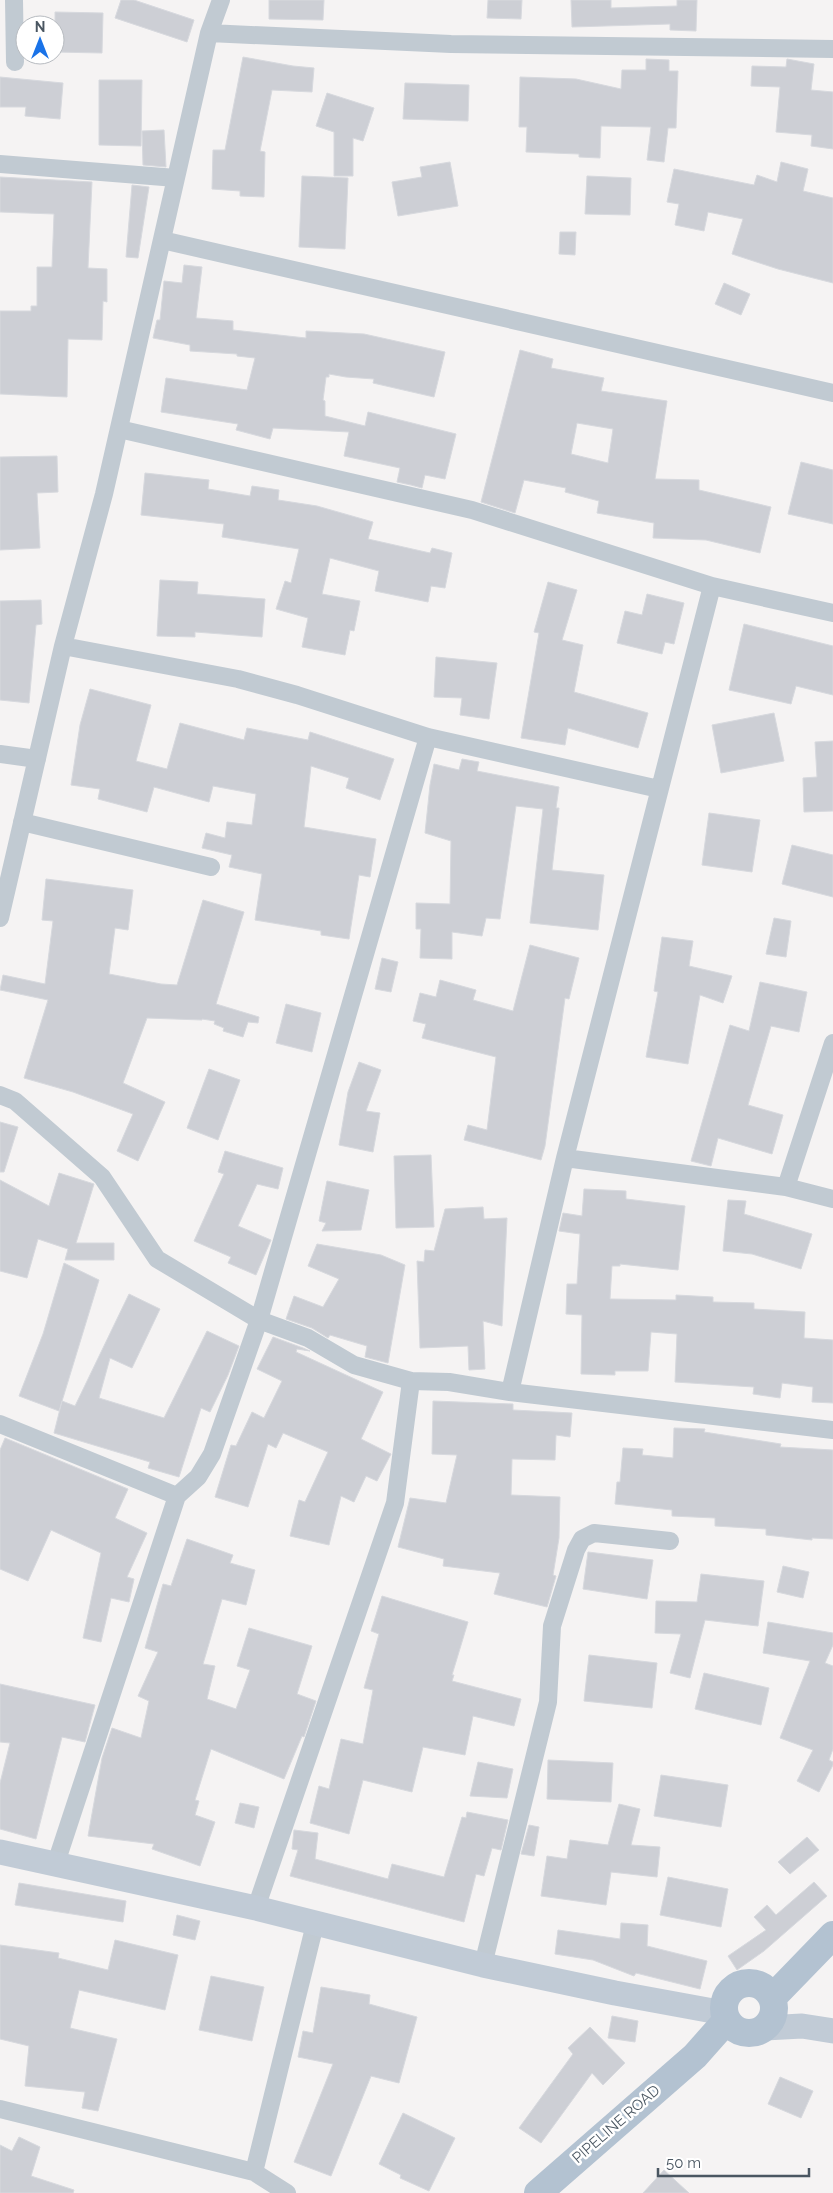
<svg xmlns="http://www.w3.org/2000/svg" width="833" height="2193" font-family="Raleway,sans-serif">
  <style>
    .building { fill: #cdcfd5; stroke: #d7d9de; fill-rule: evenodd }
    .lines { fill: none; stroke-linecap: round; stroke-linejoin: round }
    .street { stroke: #c1cad2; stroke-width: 18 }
    .secondary { stroke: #c1cbd6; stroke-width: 25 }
    .primary { stroke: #b3c2d1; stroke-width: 28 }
    .labels { text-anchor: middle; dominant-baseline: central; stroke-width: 5; stroke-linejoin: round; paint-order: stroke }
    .street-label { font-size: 15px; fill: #4a5661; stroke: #fff }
  </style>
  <rect width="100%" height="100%" fill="#f5f3f3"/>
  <path class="building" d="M121,0H134L194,20L187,42L115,18Z
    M269,0H324L323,20L269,19Z
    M488,0H522L521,19L487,18Z
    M571,0H611V8L677,6V0H697L696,31L670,30V24L572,27Z
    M55,12L103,13L102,53L55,52Z
    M243,57L293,66L314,68L312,92L272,90L260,151L265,152L264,197L240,196V191L212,189L213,150H225Z
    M646,59L669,60V71H678L676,128H668L664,162L647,160L651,127L601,126L600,158L579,157V154L526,152L527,127H519L520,77L576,79L621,89L622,70H646Z
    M787,59L814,64L811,90L833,92V149L811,146L812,135L776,132L780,87L751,86L752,66L786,67Z
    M0,77L63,83L60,119L25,116L26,107H0Z
    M99,80H142L141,146L99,145Z
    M405,83L469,85L468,121L403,119Z
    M327,93L374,108L363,141L353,138V176H334V132L316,126Z
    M164,130L166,167L143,165L142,131Z
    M450,162L458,206L398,216L392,182L422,177L420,167Z
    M781,162L808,169L803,191L833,198V283L778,269L732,254L743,219L708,212L704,231L675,225L679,204L667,202L674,169L754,185L757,175L777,182Z
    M302,176L348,178L345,249L299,247Z
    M587,176L631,178L630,215L585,214Z
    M0,177L92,182L88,268L107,269V302L103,301L102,340L68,339L67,397L0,394V311H31V306H37V267H52L54,214L0,212Z
    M132,185L149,187L138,258L126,257Z
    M560,232H576L575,255L559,254Z
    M184,265L202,267L196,318L233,321V330L306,338V331L364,334L445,352L434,397L373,383L374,379L346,377L329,374V377H326L323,400L325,401V416L365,426L368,412L456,434L445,479L425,475L422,488L411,485L397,482L400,468L344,456L349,432L273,428L270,439L236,430L238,424L161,412L166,378L247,390L255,358L237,356V354L190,351V345L153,338L157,320H160L164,281L182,283Z
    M724,283L750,294L741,315L715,304Z
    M520,350L553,359L551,368L604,378L601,391L667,401L655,479L699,480V490L771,507L760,553L706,540L653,538L654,523L597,513L599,501L565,492L566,488L524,480L515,513L481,502ZM577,423L613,429L608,463L571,454Z
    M57,456L58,492L37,493L40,548L0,550V457Z
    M801,462L833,470V524L788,514Z
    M145,473L209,480L208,489L250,496L252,486L279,490L278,500L317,506L373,522L368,539L430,553L432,548L452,553L445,588L431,586L428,602L375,591L379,571L330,558L322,594L360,601L354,631L350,630L345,655L302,647L308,618L276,609L285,581L291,583L299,549L222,537L224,524L141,515Z
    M160,580L198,582L197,594L265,599L262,637L195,632V637L157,636Z
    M548,582L577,590L562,640L583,645L574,692L648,713L638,748L568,728L565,745L521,738L539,633L534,632Z
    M647,594L684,603L674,644L665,642L662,654L617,643L625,611L642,615Z
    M41,600L42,624L36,625L29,703L0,700V601Z
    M744,624L833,646V695L796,686L791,704L729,690Z
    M436,657L497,663L489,719L460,715L462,698L434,697Z
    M90,689L151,705L136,761L167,769L180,723L244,740L247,728L308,740L310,732L394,759L380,800L346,788L349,778L311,766L304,827L376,839L370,877L359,875L349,939L321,935V931L255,920L262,874L229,867L232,855L202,848L206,833L225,838L227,822L252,825L256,794L213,786L209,802L154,787L147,812L98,799L100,789L71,785L80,725Z
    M774,713L784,761L721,773L712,725Z
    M833,741V811L804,812L803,778L817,777L815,742Z
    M462,759L479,762L477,771L559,787L556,808H559L552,870L604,875L598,930L530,923L543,809L516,806L500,919L486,918L482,936L452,932V959L420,958L421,929H416V903L450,904L451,841L425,833L430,785L434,764L459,770Z
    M709,813L760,820L752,872L702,865Z
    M792,845L833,855V897L782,884Z
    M46,879L133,890L128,930L115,928L109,974L161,984L177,985L203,900L244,912L216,1004L259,1017L258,1023L248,1022L243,1037L223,1031L224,1028L214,1024L215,1021L202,1019V1020L147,1018L123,1083L165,1102L138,1161L117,1151L133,1114L73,1092L24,1078L48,1000L0,990L3,975L45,984L53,921L42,920Z
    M774,918L791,921L786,957L766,954Z
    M662,937L693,941L689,966L732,976L723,1003L700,995L688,1064L646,1057L658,992L654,991Z
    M530,945L579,958L569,999L565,998L545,1146L541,1160L464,1140L468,1125L487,1130L496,1057L422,1038L426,1024L413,1021L420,993L436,997L440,980L476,990L473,1000L513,1011Z
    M382,958L398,962L391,992L375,989Z
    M760,982L807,992L799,1032L771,1026L748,1105L783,1115L772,1154L718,1138L711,1166L691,1161L730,1025L749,1031Z
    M286,1004L321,1013L312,1052L276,1043Z
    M359,1062L381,1070L366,1111L380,1113L373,1152L339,1145L348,1092Z
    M209,1069L240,1080L218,1140L187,1128Z
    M0,1122L18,1127L4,1172H0Z
    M225,1151L283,1168L278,1189L257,1184L238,1226L271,1240L256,1275L228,1263L231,1257L194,1241L224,1174L218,1172Z
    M431,1155L434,1227L396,1228L394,1156Z
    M59,1173L94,1184L76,1243H114V1260H65L68,1249L38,1239L27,1278L0,1271V1180L49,1206Z
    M327,1181L369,1190L361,1230L322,1231L326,1223L319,1221Z
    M584,1189L626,1191V1199L685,1206L678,1270L620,1264V1266H612L610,1299L676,1300V1295L713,1297V1302L754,1303V1309L805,1312L804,1338L833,1340V1403L812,1402L813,1387L782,1383L780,1398L753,1394L754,1387L675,1382L677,1334L651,1332L648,1371H615V1375L581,1374L582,1315L566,1314L567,1284H577L580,1234L559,1231L563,1213L582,1216Z
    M728,1200L746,1201L744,1214L812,1234L801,1269L752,1254L723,1251Z
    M483,1207L484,1219L507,1218L502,1326L483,1321L485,1369L469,1370L468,1346L420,1348L417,1261L424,1262L425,1250L434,1251L445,1209Z
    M317,1244L381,1255L405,1265L388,1363L365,1357L367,1346L330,1335L328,1338L312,1328L286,1319L294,1296L323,1307L339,1279L308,1266Z
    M64,1263L99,1280L59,1411L19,1396L43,1334Z
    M129,1294L160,1309L132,1368L110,1358L99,1398L164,1418L207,1331L239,1346L228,1375L210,1412L201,1408L179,1477L148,1468L150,1462L54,1433L62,1401L75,1406Z
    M273,1337L303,1348L310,1351L297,1349L296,1352L383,1392L361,1439L391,1454L377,1481L366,1476L354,1502L341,1496L329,1545L290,1536L299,1500L305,1502L328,1452L283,1433L276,1448L268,1444L248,1507L215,1497L231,1445L236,1446L252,1412L264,1418L282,1381L257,1369Z
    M433,1401L513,1404V1410L572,1413L570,1437L556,1435L555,1460L512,1459L511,1495L560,1497L559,1538L553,1575L556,1576L547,1607L494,1594L500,1573L443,1566L444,1559L398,1547L410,1498L446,1503L457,1455L432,1454Z
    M674,1428L705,1429L704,1432L781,1444L780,1447L833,1450V1539L812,1538V1540L766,1535V1529L715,1526V1518L672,1516V1510L615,1504L617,1482H620L623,1448L643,1449L642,1455L673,1458Z
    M5,1438L128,1489L115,1518L147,1533L127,1577L134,1579L129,1602L111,1598L101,1642L83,1638L101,1553L51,1530L28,1581L0,1569V1450Z
    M187,1539L233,1555L230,1563L255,1570L246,1605L222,1599L203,1664L215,1666L207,1699L236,1709L250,1670L237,1666L249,1628L312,1646L297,1694L316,1701L304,1737L302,1736L284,1779L211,1749L195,1800L199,1801L195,1815L215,1822L200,1866L152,1849L154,1844L88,1836L102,1758L112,1728L141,1738L149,1701L138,1696L158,1652L145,1648L163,1584L171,1586Z
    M588,1552L653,1560L647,1599L583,1589Z
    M783,1566L809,1572L803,1598L777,1592Z
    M701,1574L764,1581L758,1626L705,1620L690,1678L670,1673L681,1634L655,1633L656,1601L697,1602Z
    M382,1596L468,1622L452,1675H454L452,1681L521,1699L514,1726L473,1716L465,1755L423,1747L412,1792L363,1780L349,1834L310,1823L319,1786L329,1789L341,1739L363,1744L373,1690L364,1688L379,1634L371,1631Z
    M768,1622L833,1633V1645L825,1663L833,1666V1749L829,1760L833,1762V1765L819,1792L797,1781L813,1750L780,1738L810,1661L763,1653Z
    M589,1655L657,1663L652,1708L584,1701Z
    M704,1673L769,1688L761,1725L695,1709Z
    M0,1684L95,1705L85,1742L62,1737L36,1839L0,1829V1783L10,1743L0,1742Z
    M548,1760L613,1763L611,1802L547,1799Z
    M478,1762L513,1769L507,1798L470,1796Z
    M661,1775L728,1785L721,1827L654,1816Z
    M240,1803L259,1807L254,1828L235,1823Z
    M619,1804L640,1809L631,1845L660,1847L657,1877L611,1872L606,1905L541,1896L547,1856L567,1859L570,1840L608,1845Z
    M467,1812L508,1820L501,1850L492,1848L484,1876L476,1874L464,1922L290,1876L298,1850L292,1849L294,1830L318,1833L315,1859L388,1879L392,1864L444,1877L462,1817L466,1818Z
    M529,1825L539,1827L534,1856L521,1854Z
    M807,1837L819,1850L790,1874L778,1862Z
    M668,1877L728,1889L721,1927L660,1915Z
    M814,1882L827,1896L764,1951L737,1970L728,1956L766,1930L754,1917L767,1905L776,1915Z
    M19,1883L126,1901L123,1922L15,1905Z
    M177,1915L200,1921L195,1940L173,1935Z
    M621,1923L648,1925L647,1946L707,1961L700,1989L636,1973L634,1976L593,1960L555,1954L558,1930L620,1939Z
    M115,1940L178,1955L165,2010L79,1990L70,2028L117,2039L98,2111L82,2108L85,2092L25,2086L29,2046L0,2039V1945L59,1953L58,1958L108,1970Z
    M211,1976L264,1987L252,2041L199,2030Z
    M321,1987L370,1995L369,2004L417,2017L399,2083L371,2076L331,2176L294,2162L333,2064L298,2057L303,2031L313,2033Z
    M612,2016L638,2021L635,2042L608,2038Z
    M590,2027L625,2063L603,2085L592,2073L541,2143L519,2128L573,2054L568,2048Z
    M780,2077L813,2091L801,2118L768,2104Z
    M403,2113L455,2138L429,2191L400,2178L401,2175L379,2164Z
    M19,2137L40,2147L31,2176L74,2190L73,2193H0V2145L12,2151Z
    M664,2170L689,2193H643Z"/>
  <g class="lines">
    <path class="street" d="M14,0L15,62
      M209,33L451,44L833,49
      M0,164L176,178
      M162,240L833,393
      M119,429L472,510L712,586L833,613
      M63,646L238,679L297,695L428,737L659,789
      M0,754L37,759
      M22,822L211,867
      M0,918L63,646L104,494L209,33L221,0
      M0,1095L15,1101L102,1177L157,1259L259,1320L308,1338L354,1365L411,1381L449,1382L510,1392L833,1430
      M565,1158L786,1187L833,1199
      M786,1187L833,1043
      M510,1392L565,1158L712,586
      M0,1424L177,1496
      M56,1863L177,1496L198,1477L212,1454L259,1320L428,737
      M256,1908L395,1503L411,1381
      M483,1965L548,1702L552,1626L576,1550L582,1539L594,1533L670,1541
      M0,2109L254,2172L287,2193
      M254,2172L315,1924"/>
    <path class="secondary" d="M0,1852L256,1908L483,1965L615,1993L724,2013
      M765,2028L802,2026L833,2031"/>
    <path class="primary" d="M724 2008a25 25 0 1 1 50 0a25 25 0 1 1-50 0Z
      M772,1998L833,1935
      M538,2193L695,2056L726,2021"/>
  </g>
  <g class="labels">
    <g class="street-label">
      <text transform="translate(616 2124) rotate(-41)">PIPELINE ROAD</text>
    </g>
  </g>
  <g transform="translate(40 40)"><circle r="24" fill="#ffffff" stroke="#b7bbc0"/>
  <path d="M0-4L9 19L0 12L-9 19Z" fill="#1a73e8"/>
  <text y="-8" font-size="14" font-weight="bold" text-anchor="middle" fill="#4a5661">N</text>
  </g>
  <path d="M658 2168v8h151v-8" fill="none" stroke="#4a5661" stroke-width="2.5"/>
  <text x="666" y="2168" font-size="15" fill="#4a5661" stroke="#ffffff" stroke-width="4" paint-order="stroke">50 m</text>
</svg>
